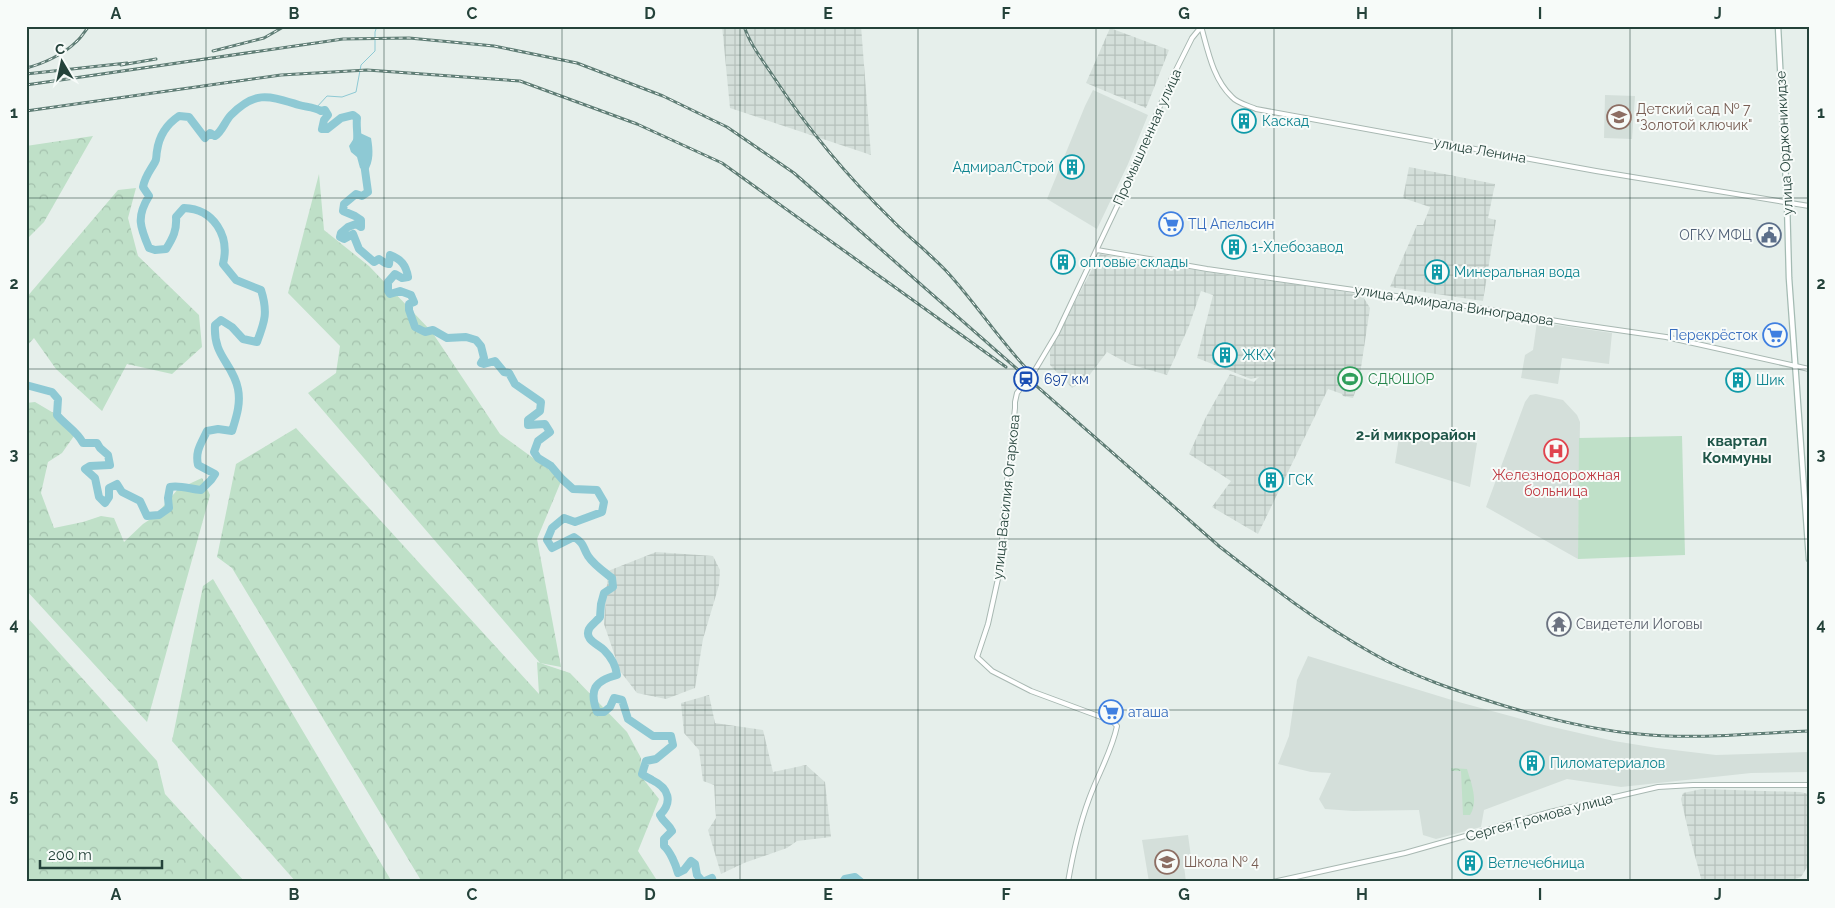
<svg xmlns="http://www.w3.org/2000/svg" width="1835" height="908" font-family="Raleway,sans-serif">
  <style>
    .built { fill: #d4dfda }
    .industrial { fill: url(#industrial-grid) }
    .forest { fill: url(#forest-crowns) }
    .pitch { fill: #bfe0c8 }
    .water { fill: #8ec9d4 }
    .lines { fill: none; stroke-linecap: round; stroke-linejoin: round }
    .stream { stroke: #8ec9d4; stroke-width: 1 }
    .river { stroke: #8ec9d4; stroke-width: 8 }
    .tertiary-casing { stroke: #a8b8b2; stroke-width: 6 }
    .secondary-casing { stroke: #a4bbb3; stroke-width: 7 }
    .tertiary { stroke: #fff; stroke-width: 4 }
    .secondary { stroke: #fff; stroke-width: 4.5 }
    .rail-casing { stroke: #5f7d75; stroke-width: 3 }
    .rail { stroke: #f7fbf9; stroke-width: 1; stroke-dasharray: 4; stroke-linecap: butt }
    .grid { fill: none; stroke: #24423a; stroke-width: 1; stroke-opacity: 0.55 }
    .labels { text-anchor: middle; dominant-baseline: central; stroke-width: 4; stroke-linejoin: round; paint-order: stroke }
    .education-label { font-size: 14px; fill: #785e54; stroke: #f7fbf9; text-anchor: start }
    .culture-label { font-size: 14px; fill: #0d838f; stroke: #f7fbf9; text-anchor: start }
    .street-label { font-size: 14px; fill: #24423a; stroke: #f7fbf9 }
    .shop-label { font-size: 14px; fill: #366cbe; stroke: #f7fbf9; text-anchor: start }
    .service-label { font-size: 14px; fill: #4e5e75; stroke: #f7fbf9; text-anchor: end }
    .transit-label { font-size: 14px; fill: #164399; stroke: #f7fbf9; text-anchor: start }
    .leisure-label { font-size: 14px; fill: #27864d; stroke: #f7fbf9; text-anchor: start }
    .health-label { font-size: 14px; fill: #be3a42; stroke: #f7fbf9 }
    .worship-label { font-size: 14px; fill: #5b616d; stroke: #f7fbf9; text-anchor: start }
    .neighbourhood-label { font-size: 15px; font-weight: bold; fill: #1f5548; stroke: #f7fbf9 }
    .neatline { fill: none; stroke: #24423a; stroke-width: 2 }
    .grid-label { font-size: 16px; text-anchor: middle; font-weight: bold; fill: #24423a }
  </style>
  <defs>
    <pattern id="industrial-grid" width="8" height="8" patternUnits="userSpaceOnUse" patternTransform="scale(1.25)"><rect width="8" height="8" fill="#d4dfda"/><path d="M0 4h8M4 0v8" fill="none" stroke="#b6c1bc"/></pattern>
    <pattern id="forest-crowns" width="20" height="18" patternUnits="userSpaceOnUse" patternTransform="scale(1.25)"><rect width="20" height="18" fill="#bfe0c8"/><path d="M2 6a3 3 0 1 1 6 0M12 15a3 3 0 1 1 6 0" fill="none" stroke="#a4c1ad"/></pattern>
  </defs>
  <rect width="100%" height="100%" fill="#e6efeb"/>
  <path class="built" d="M1093,90L1148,115L1128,164L1097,229L1047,199L1085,106Z
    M1605,95L1635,96L1632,139L1604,138Z
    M1537,322L1612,333L1609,364L1562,358L1558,384L1521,378L1525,355L1533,350Z
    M1536,394L1563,400L1577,415L1580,422L1578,559L1486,507L1525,402L1530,395Z
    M1400,431L1477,443L1470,487L1395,463Z
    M1308,656L1455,701L1544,725L1614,741L1657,748L1716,755L1809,752V772L1751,773L1621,787L1567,779L1484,810L1481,827L1436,839L1423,835L1419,810L1353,811L1325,809L1319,799L1331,773L1311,772L1278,764L1289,736L1297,680Z
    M1188,835L1191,857L1184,866L1186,882H1149L1142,840Z"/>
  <path class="industrial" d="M722,26H861L871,155L730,108Z
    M1110,28L1169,50L1146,108L1086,83Z
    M1409,167L1495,184L1488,218L1496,220L1483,301L1390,287L1417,225H1423L1430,207L1403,198Z
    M1100,254L1143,262L1233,276L1323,288L1362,295L1370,308L1359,381L1353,398L1343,396L1342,394L1328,389L1258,534L1212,507L1231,481L1189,454L1206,417L1230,374L1254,382L1259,377L1251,379L1197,358L1213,295L1201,291L1189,326L1167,375L1129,364L1107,352L1088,377L1072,388L1050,365V350Z
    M656,552L713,556L720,570L719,585L703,639L695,688L666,699L637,693L620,671L604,624L608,571Z
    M709,695L715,723L763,730L773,772L806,765L825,782L831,837L797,841L787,848L744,863L721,874L708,830L716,818L714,785L703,781L699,750L684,733L681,703Z
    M1702,789L1800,792L1809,794V864L1801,877L1786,882H1702L1689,834L1681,799L1683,793Z"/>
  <path class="forest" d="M93,136L44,222L26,240V146Z
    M319,174L324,230L369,266L432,332L500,434L562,479L537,539L561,667L540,663L570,673L627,732L641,758L640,775L659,799L638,851L658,882H422L232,568L217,557L236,464L296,428L539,694L537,662L540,663L308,393L336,373L340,346L288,293Z
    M136,188L128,218L138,256L199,315L202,347L172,374L127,364L102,411L56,369L34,338L26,347V298L118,190Z
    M35,402L57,415L74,436L62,453L48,462L41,493L54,528L83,522L101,516L114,518L124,542L143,524L155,516L178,489L202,478L210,495L147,722L26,590V403Z
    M213,579L392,882H296L172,741L203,586Z
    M26,616L157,761L165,794L245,882H26Z
    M1451,768L1467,769C1471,783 1479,801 1470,815H1463L1461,771H1451Z"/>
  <path class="pitch" d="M1682,436L1685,555L1578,559L1579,438Z"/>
  <path class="water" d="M358,132L371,138C373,150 374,161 367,172L360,168L357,157L351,152L349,146Z"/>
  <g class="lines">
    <path class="stream" d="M316,108L327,96L342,97L356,92L361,65L375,51V32L377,26"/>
    <path class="river" d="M364,163L368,192L362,196L356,194L344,204L343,211L355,216L361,220V227L356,224L348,227L341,233L340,237L344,239L353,234L359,249L374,262L379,259L385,263L389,264L390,255C401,259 406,265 408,277L402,278L395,274L388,282V291L390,294L400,291L411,295L414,302L409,304V310L415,327L425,332L433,330L447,338L466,337L476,340L481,346L484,358L481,363L484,364L495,361L504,372L509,373L515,384L541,402L540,411L528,420V425L545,424L550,432L538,441L534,452L538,458L551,466L562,479L573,489L597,490L604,502L602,512L575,522L564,518L552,528L547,540L552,548L574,537C585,544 582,546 588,556C594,565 603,571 612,578L613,587L604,593L601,604L600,617C597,621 591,625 589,629C584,640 598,644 604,650C611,657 616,666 617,675C594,681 589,690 597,712H604L610,707L614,698L622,700L628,719L653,736H671L673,745L656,759L646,761L642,774C646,777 647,777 652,780C669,788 673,802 660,815C663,822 669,824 672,831L664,839V846C670,851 676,865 678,873L684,870L691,861L695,864L697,875L703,882L712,878L713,882
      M26,385L52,392L58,399L57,415C65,425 77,431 83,443H97L100,448L108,455L110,465L90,466L85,469L95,478L99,497L105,503L109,497V488L117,484L122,492L140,501L147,516L159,515L169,508L168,498L170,487C180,485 190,489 201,490L211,480L215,474L198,465C195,451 201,444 207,431L218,429L232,431C236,418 241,404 238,389C233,363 213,357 215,325L221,320L232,327L243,339L257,342C265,321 268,312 261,290L236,280L223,264C230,236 214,209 184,208L176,217C177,230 173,238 166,249L155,250L149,248C140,227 136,217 149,196L143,187C145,176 150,171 155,162C157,159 156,155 157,151C159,136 167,124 179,116L189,117L205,138L210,133L215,136C222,132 225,121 231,115C256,90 269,96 299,105C306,107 314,107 321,111L325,110L328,115L324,120L322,129H327L341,118L353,115L357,118C356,126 358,133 357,141
      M843,882L845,879L855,877L861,882"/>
    <g class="tertiary-casing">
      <path id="tertiary" d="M1201,26C1208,51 1213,79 1232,97C1237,103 1249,106 1256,109L1596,171L1809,206
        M1097,250L1207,269L1466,306L1569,323L1666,337L1809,369
        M1068,882C1073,853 1079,826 1089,799C1098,774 1112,751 1117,726L1112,721L1031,691L992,671L977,657L988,624L1001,565L1003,517L1015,408V402L1017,393L1035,370L1057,333L1120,200L1172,78L1192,38L1201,27
        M1273,882L1405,853L1550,812L1658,787L1693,785H1809"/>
    </g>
    <g class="secondary-casing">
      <path id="secondary" d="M1778,26L1787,202L1789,278L1809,559"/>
    </g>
    <use href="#tertiary" class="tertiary"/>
    <use href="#secondary" class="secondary"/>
    <g class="rail-casing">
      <path id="rail" d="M744,26C750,45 764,62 775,79C808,129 848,177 891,219C909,238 931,254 949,274C976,304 998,338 1026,368
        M213,51L264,38L285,26
        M121,65L156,59
        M26,68C43,64 64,54 76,42C81,38 85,31 89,26
        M26,74L127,63
        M26,85L343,39L409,38L494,46L577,63L663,96L727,127L794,173L1220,547C1269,585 1318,623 1372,653C1413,677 1460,692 1505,706C1549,719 1593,730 1639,734C1695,740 1753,733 1809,731
        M26,111L281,75L367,70L520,81L637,124L722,163L1006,367"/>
    </g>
    <use href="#rail" class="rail"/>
  </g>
  <path class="grid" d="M206,26V882M384,26V882M562,26V882M740,26V882M918,26V882M1096,26V882M1274,26V882M1452,26V882M1630,26V882M26,198H1809M26,369H1809M26,539H1809M26,710H1809"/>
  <defs>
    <g id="school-ring" transform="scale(1.25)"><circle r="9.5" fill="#f7fbf9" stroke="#8d6e63" stroke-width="1.5"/><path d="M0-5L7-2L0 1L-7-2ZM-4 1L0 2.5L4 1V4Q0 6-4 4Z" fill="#8d6e63"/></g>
    <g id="building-ring" transform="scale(1.25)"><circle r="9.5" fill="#f7fbf9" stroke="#0f9aa8" stroke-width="1.5"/><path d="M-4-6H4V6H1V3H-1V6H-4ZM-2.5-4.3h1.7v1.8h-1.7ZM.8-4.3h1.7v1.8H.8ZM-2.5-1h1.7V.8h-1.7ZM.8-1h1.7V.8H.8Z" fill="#0f9aa8"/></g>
    <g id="supermarket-ring" transform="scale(1.25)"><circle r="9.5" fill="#f7fbf9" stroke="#3f7fe0" stroke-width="1.5"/><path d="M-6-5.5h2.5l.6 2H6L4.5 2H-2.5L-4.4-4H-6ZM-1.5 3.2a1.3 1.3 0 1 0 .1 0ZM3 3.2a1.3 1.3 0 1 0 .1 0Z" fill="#3f7fe0"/></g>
    <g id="civic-ring" transform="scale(1.25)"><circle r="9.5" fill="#f7fbf9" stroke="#5c6f8a" stroke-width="1.5"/><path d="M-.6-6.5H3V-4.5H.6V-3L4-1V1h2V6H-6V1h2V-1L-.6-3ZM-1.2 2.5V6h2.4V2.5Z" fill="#5c6f8a"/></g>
    <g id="station-ring" transform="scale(1.25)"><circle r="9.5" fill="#f7fbf9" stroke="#1a4fb4" stroke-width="1.5"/><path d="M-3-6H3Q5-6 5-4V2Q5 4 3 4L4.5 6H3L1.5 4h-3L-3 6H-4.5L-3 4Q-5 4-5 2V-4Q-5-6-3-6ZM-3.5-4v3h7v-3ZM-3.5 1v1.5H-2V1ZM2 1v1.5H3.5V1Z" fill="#1a4fb4"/></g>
    <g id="stadium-ring" transform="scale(1.25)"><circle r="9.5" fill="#f7fbf9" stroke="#2e9e5b" stroke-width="1.5"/><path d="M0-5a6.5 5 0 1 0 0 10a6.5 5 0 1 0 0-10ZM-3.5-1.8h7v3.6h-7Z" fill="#2e9e5b"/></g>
    <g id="hospital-ring" transform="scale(1.25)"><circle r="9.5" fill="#f7fbf9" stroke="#e0444e" stroke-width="1.5"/><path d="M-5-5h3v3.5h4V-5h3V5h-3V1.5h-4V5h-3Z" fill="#e0444e"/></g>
    <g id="temple-ring" transform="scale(1.25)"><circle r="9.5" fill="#f7fbf9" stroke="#6b7280" stroke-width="1.5"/><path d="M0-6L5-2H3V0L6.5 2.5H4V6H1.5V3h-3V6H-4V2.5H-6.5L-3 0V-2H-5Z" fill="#6b7280"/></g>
  </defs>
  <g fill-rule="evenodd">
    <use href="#school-ring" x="1619" y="117"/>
    <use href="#building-ring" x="1244" y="121"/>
    <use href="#building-ring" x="1072" y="167"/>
    <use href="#supermarket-ring" x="1171" y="224"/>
    <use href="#civic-ring" x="1769" y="235"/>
    <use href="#building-ring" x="1234" y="247"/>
    <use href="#building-ring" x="1063" y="262"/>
    <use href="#building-ring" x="1437" y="272"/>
    <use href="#supermarket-ring" x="1775" y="335"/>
    <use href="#building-ring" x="1225" y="355"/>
    <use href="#station-ring" x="1026" y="379"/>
    <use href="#stadium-ring" x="1350" y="379"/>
    <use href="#building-ring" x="1738" y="380"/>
    <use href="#hospital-ring" x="1556" y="451"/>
    <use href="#building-ring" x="1271" y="480"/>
    <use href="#temple-ring" x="1559" y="624"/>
    <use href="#supermarket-ring" x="1111" y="712"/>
    <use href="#building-ring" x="1532" y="763"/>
    <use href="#school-ring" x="1167" y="862"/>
    <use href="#building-ring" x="1470" y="863"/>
  </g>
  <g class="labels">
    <g class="education-label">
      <text x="1636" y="109">Детский сад № 7<tspan x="1636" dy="16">"Золотой ключик"</tspan></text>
      <text x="1184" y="862">Школа № 4</text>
    </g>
    <g class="culture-label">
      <text x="1262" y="121">Каскад</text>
      <text x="1054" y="167" text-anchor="end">АдмиралСтрой</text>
      <text x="1252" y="247">1-Хлебозавод</text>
      <text x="1080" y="262">оптовые склады</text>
      <text x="1454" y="272">Минеральная вода</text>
      <text x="1242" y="355">ЖКХ</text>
      <text x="1756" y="380">Шик</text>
      <text x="1288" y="480">ГСК</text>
      <text x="1550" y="763">Пиломатериалов</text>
      <text x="1488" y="863">Ветлечебница</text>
    </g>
    <g class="street-label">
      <text transform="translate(1147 137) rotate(-66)">Промышленная улица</text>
      <text transform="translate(1784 143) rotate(-93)">улица Орджоникидзе</text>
      <text transform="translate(1480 150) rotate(10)">улица Ленина</text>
      <text transform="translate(1454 305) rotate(9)">улица Адмирала Виноградова</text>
      <text transform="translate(1006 497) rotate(-84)">улица Василия Огаркова</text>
      <text transform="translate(1539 817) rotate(-15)">Сергея Громова улица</text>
    </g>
    <g class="shop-label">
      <text x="1188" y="224">ТЦ Апельсин</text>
      <text x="1758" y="335" text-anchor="end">Перекрёсток</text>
      <text x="1128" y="712">аташа</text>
    </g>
    <g class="service-label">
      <text x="1752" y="235">ОГКУ МФЦ</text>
    </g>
    <g class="transit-label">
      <text x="1044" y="379">697 км</text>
    </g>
    <g class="leisure-label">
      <text x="1368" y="379">СДЮШОР</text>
    </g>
    <g class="health-label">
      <text x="1556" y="475">Железнодорожная<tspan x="1556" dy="16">больница</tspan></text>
    </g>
    <g class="worship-label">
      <text x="1576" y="624">Свидетели Иоговы</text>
    </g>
    <g class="neighbourhood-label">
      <text x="1416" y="435">2-й микрорайон</text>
      <text x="1737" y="441">квартал<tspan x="1737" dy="17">Коммуны</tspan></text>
    </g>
  </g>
  <rect width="1835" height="908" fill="none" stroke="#f7fbf9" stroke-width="55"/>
  <g transform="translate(62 62) rotate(351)" stroke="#f7fbf9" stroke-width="4" paint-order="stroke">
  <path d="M0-4L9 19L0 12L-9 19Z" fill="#24423a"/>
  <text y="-8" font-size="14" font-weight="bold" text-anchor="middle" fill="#24423a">С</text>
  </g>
  <path d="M40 860v8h122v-8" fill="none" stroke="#24423a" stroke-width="2.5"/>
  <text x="48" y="860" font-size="15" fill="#24423a" stroke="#f7fbf9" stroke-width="4" paint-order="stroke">200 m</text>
  <rect x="28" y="28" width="1780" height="852" class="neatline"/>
  <g class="grid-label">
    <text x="116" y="19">A</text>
    <text x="294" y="19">B</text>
    <text x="472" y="19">C</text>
    <text x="650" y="19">D</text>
    <text x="828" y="19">E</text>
    <text x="1006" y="19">F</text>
    <text x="1184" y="19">G</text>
    <text x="1362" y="19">H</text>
    <text x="1540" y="19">I</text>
    <text x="1718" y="19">J</text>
    <text x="14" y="118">1</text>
    <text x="1821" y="118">1</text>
    <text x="14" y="289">2</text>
    <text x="1821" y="289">2</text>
    <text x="14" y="460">3</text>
    <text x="1821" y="460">3</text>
    <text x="14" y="630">4</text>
    <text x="1821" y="630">4</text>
    <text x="14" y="801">5</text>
    <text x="1821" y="801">5</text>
    <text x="116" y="900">A</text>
    <text x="294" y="900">B</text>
    <text x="472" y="900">C</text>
    <text x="650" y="900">D</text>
    <text x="828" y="900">E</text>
    <text x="1006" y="900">F</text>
    <text x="1184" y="900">G</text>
    <text x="1362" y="900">H</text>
    <text x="1540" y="900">I</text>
    <text x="1718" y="900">J</text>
  </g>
</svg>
